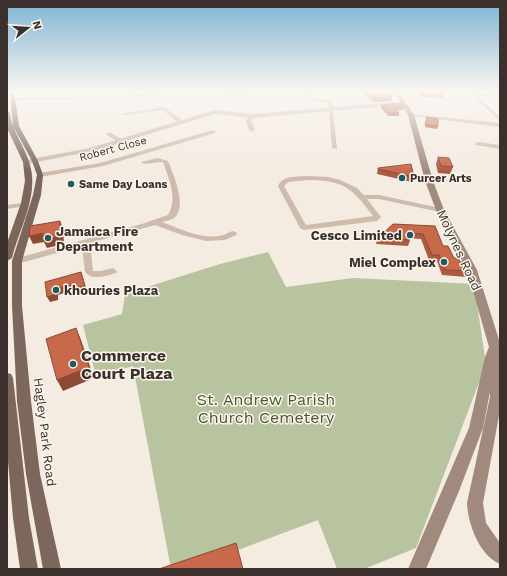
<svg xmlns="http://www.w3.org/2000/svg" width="507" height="576" font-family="'Work Sans',sans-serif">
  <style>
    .green { fill: #b8c4a0 }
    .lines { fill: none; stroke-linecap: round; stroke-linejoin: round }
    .minor { fill: #cdbbac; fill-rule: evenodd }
    .tertiary { fill: #cdbbac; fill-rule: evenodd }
    .secondary { fill: #a18a7d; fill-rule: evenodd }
    .primary { fill: #7d675c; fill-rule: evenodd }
    .wall { fill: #ac5a40 }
    .shaded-wall { fill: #8c4a34 }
    .building { fill: #c8694b; stroke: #8c4a34 }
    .poi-dot { fill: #1f5a5e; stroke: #fbf5ee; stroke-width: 1.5 }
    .labels { text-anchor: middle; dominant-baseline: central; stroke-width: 3; stroke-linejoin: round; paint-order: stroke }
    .far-street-label { font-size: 11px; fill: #3b302b; stroke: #fbf5ee }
    .far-poi-label { font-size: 11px; font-weight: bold; fill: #3b302b; stroke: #fbf5ee; text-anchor: start }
    .poi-label { font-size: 13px; font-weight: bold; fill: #3b302b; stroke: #fbf5ee; text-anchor: start }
    .street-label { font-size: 13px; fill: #3b302b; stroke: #fbf5ee }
    .near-poi-label { font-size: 16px; font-weight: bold; fill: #3b302b; stroke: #fbf5ee; text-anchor: start }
    .near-park-label { font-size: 16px; fill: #4a5a2e; stroke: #fbf5ee }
  </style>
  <rect width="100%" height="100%" fill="#f4ebe1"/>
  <path class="green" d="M268,252L286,287L353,278L474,284L486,364L416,548L364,569H337L318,520L188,569H171L133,366L96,376L83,325L122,314L125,294L220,264Z"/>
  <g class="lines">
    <path class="minor" d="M173,91H189L122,98L13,100L11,99L13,98L122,96Z
      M263,91H280L233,96L224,93L226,92L233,94Z
      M303,91H308L315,98L331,101L336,110L333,111L337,149L332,148L329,111L331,110L327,103L312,100Z
      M467,91L500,96V98L478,96L500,117V121Z
      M164,107L183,121V123H179L163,110L124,115L122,114Z
      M411,114L500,123V127L409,116V114Z
      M252,115L256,116L251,120L255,130L252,132L249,130L246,120Z
      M213,130L216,132L215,133L103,166L40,177L37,175L40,173L100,163Z
      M107,133H111L124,141L119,142L107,135Z
      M478,142L500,145V149L476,145L475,144Z
      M158,158L168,161C173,174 188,206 174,218C171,220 165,221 162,222C179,228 199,239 218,236C224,236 228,232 233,231L237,233L236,235L225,240L206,241L182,235L155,225L90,243L93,271H101L113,268L117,271L116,273C106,276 92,281 85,272L82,246L17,264L14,263L13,261L14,259L145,223L168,215C178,198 169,179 163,162L144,164L141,162Z
      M307,176L328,177L340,180L357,188L364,195H379L440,208L444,210L440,212L379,199H367L381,217L377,221L304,230L300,228L278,186C283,175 296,177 307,176ZM307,180C344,180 352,188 373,216L306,225L284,186L288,182Z
      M24,203L28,205L26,206L7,209V205Z"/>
    <path class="tertiary" d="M394,102L396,103V105L254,118L215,114L93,151L26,164L23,162L26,160L90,148L215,110L254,114Z"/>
    <path class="secondary" d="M394,91H398L414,115L433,181L444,210L477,270L500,343V410L483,503L486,523L500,543V564C479,555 468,524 467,503L490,397V392L483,428L459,491L426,569H408L469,428L485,357L489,347L467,270L436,210L425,181L408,115Z"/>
    <path class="primary" d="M10,91H14L19,126L38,161L43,175L41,195L22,261V306L31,401L40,474L61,569H43L26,474L17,401L12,306V261L33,195L37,175L32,161L13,126Z
      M7,111L10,113C12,132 25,146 30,165C39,196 19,229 12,258L7,261V243L21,203L25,181L23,162L7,128Z
      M7,373L11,374L13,378L29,518L38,569H20L13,518L7,450Z"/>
  </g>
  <path class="wall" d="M359,91H383L392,97L391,101L374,102Z
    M416,91H442L444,93L443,98L420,97Z
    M381,105L404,107L403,110H396L399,113V116H388L381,108Z
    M426,120L438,126L437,129L425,127Z
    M438,157L453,167L450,174L438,173L436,164Z
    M378,168L414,177L412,182L377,174Z
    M435,226L443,246L454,258L460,262L470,271L467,277L442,275L437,261L429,260L421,239L409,238L410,240L408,246L376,244L377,239Z"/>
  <path class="shaded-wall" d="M392,97L391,101L374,102L375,98Z
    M60,221L63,229L64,244L47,248L44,242L33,244L29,236L43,233Z
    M81,272L87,291L78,294L76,289L58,295V300L50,302L47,297L55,289L74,284Z
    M76,328L81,340L94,378L63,391L57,380Z"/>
  <path class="building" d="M365,91H383L392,97L375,98Z
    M420,91H442L444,93H421Z
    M401,103L404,107L393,106L399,113H389L381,105Z
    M427,117L438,119V126L425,125Z
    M438,157L449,158L453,167L441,166Z
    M411,164L414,177L378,169V168Z
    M60,221V236L43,240V233L29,236L30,226Z
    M393,224L435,226L443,246H448L454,258H458L460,262H466L470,271L445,270L439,255H432L423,234L408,233L410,240L377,239Z
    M81,272L85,286L75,288L74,284L55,289L56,294L47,297L45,282Z
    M76,328L89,367L57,380L46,339Z
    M236,543L243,569H159Z"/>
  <linearGradient id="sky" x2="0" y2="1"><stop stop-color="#7eb2d2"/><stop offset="0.53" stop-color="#faf6f2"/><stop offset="1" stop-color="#faf6f2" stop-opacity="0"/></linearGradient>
  <rect width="507" height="172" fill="url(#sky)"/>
  <g class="poi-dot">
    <circle cx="402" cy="178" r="4"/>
    <circle cx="71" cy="184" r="4"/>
    <circle cx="410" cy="235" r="4"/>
    <circle cx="48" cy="238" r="4"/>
    <circle cx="444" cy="262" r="4"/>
    <circle cx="56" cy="290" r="4"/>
    <circle cx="73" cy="364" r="4"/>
  </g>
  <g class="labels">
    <g class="far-street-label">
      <text transform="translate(113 149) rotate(-15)">Robert Close</text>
    </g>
    <g class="far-poi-label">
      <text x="410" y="178">Purcer Arts</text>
      <text x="79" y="184">Same Day Loans</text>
    </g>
    <g class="poi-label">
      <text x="56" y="231">Jamaica Fire<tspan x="56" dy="15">Department</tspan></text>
      <text x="402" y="235" text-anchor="end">Cesco Limited</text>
      <text x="436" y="262" text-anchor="end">Miel Complex</text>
      <text x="64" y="290">khouries Plaza</text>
    </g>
    <g class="street-label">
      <text transform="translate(459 250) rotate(65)">Molynes Road</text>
      <text transform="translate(45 432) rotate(83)">Hagley Park Road</text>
    </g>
    <g class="near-poi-label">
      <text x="81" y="355">Commerce<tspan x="81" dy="18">Court Plaza</tspan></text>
    </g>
    <g class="near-park-label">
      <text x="266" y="399">St. Andrew Parish<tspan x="266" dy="18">Church Cemetery</tspan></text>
    </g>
  </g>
  <rect width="507" height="576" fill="none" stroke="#3b302b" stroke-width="16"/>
  <g transform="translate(28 28) rotate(73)" stroke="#fbf5ee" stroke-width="3" paint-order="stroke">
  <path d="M0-3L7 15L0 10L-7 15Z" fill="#3b302b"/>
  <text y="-6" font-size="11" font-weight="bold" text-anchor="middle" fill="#3b302b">N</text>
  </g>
</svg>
